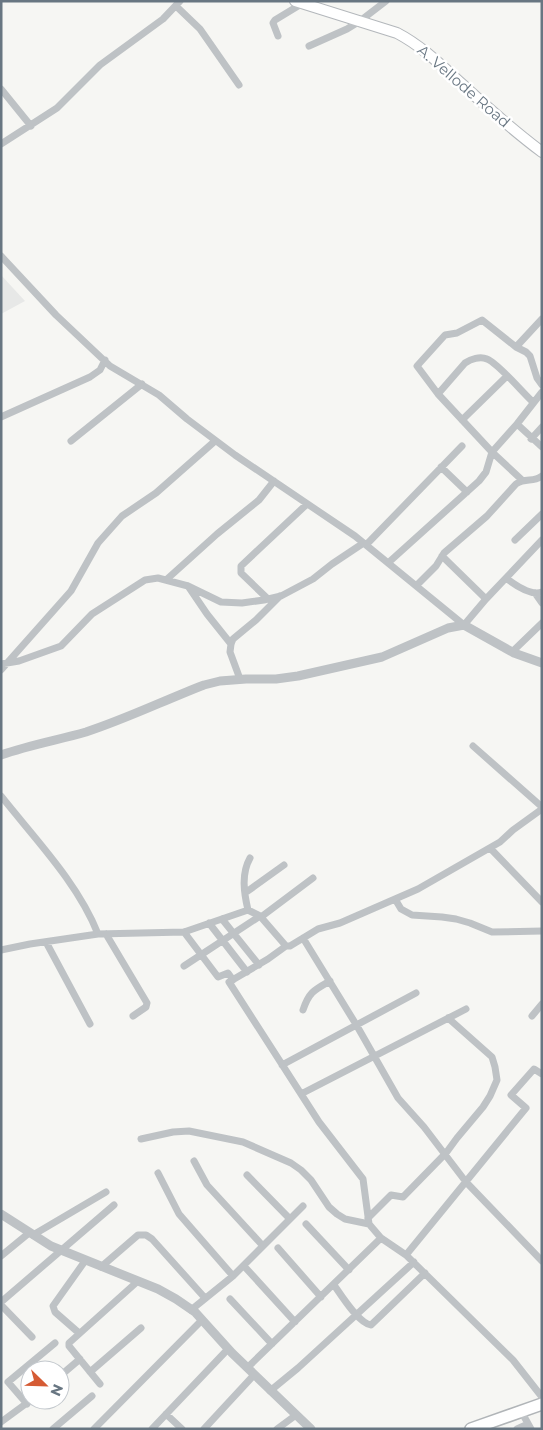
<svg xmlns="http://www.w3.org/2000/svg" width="543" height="1430" font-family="Montserrat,sans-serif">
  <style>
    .built { fill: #e7e8e7 }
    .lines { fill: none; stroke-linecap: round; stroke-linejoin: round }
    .secondary-casing { stroke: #b3b7bb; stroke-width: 12 }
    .trunk-casing { stroke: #b1b5b8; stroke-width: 14 }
    .minor { stroke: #bec2c5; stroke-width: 7 }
    .tertiary { stroke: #bec2c5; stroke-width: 9 }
    .secondary { stroke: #fff; stroke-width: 10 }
    .trunk { stroke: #fff; stroke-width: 11 }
    .labels { text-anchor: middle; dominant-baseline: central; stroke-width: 5; stroke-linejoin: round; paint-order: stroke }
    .street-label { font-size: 15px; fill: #687682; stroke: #fff }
  </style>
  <rect width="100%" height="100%" fill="#f6f6f3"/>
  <path class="built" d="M1,275L25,301L1,314Z"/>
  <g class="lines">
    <g class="secondary-casing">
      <path id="secondary" d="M295,1L397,33C422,46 442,66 463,85C488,108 514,131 542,152"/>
    </g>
    <g class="trunk-casing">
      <path id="trunk" d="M471,1429L542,1404"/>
    </g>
    <path class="minor" d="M176,6L200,29L239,85
      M278,36L273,23L275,20L303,3
      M309,46L347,29L360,21L386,1
      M1,89L31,126
      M1,144L57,108L100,65L163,19L180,1
      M1,256L56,315L110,366L159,395L187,419L235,455L355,536L464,625L486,599L542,540
      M516,347L542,319
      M542,385L537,378L530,356L526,352L516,347L482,320L457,333L445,335L417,366L438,394L492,452L517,424L542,392
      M438,394L465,363C471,359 480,356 487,359C498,363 523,393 533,402
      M1,417L90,377L100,370L105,360
      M462,420L507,376
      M517,424L542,447
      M531,439L542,427
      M71,441L142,384
      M441,467L467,492
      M515,540L542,514
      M366,545L462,446
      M442,556L486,599
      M388,563L479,481L486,472L492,452L522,480
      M506,578C515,585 531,596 542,592
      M166,580L217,534L259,500L274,481
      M417,585L436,566L444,553L487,516L516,484C526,477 533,483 542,476
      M188,586L207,614L231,644
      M535,593L542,603
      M268,599L241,573V566L307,504
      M512,652L542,623
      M1,664L19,661L61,646L92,614L145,580L158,578L188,586L221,602L242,603L264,600L281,596L313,579L332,564L362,544L361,541
      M1,670L71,591L98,543L122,516L156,493L215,441
      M240,679L230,652L231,644L233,639L256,620L280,596
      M473,746L542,807
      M1,796C35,839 78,883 98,934
      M490,848L542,902
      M245,893L284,865
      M395,899L401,909L412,915L442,917L456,919L470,923L492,932L542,931
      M248,910C244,893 241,874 250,858
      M261,917L313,878
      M222,919L259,965
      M209,923L247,972
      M184,932L218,977L228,973L233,980
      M106,934L147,1003L146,1007L133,1016
      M303,938L357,1026L398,1098L424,1127L466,1182L542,1261
      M46,942L90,1024
      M286,946L268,959L229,982L319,1122L363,1179L369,1224L381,1238
      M1,950L30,944L98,934L184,932L248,910L260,916L286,946H290L318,929L340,923L418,889L500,842L513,830L542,809
      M184,966L260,916
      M303,1010C309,992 314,990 330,981
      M532,1016L542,1004
      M282,1065L416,993
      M301,1094L466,1009
      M141,1139L173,1132L189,1131L243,1142L291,1163L301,1170L311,1180L329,1207L337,1214L345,1219L369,1224
      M194,1161L207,1185L263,1246
      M158,1173L179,1214L233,1276
      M247,1175L289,1218
      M368,1218L391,1195L403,1197L446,1153L457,1138L483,1107L490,1096L497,1080L495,1067L492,1057L448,1018
      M306,1224L349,1270
      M33,1235L106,1192
      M278,1248L321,1297
      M406,1255L526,1108L511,1095L534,1069L542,1074
      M1,1256L29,1233
      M244,1266L295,1322
      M101,1267L138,1235H146L152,1239L205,1298
      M334,1285C341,1295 359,1324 371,1325L425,1273
      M230,1299L272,1344
      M1,1302L114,1205
      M1,1305L32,1337
      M191,1310L233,1276L303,1206
      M79,1333L55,1312L53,1306L85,1261
      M247,1368L381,1238L406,1255L513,1360L542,1397
      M90,1372L141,1328
      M60,1376L80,1359
      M100,1384L69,1346V1343L138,1281
      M270,1391L298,1368L414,1262
      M27,1404L8,1382L55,1343
      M521,1411L531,1429
      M166,1414L182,1429
      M1,1422L31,1400
      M53,1429L92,1396
      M94,1429L202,1320
      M152,1429L228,1349
      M204,1429L254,1375
      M277,1429L296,1415
      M517,1429L528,1424"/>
    <path class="tertiary" d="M1,755C29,745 58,740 86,732C126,719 165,700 204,685L220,681L246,679H276L298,676L382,657L448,628L464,625L514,653L542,663
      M1,1214L51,1246L158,1289L176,1299L195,1312L232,1353L311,1429"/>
    <use href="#secondary" class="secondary"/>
    <use href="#trunk" class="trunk"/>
  </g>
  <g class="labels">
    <g class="street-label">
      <text transform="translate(464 86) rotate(41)">A. Vellode Road</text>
    </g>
  </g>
  <rect width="543" height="1430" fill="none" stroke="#687682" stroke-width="5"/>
  <g transform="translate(45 1385) rotate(113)"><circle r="24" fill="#ffffff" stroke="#c3c8cd"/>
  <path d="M0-4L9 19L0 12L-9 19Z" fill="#d55b34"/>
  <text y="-8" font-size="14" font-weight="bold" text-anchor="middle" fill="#687682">N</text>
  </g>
</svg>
